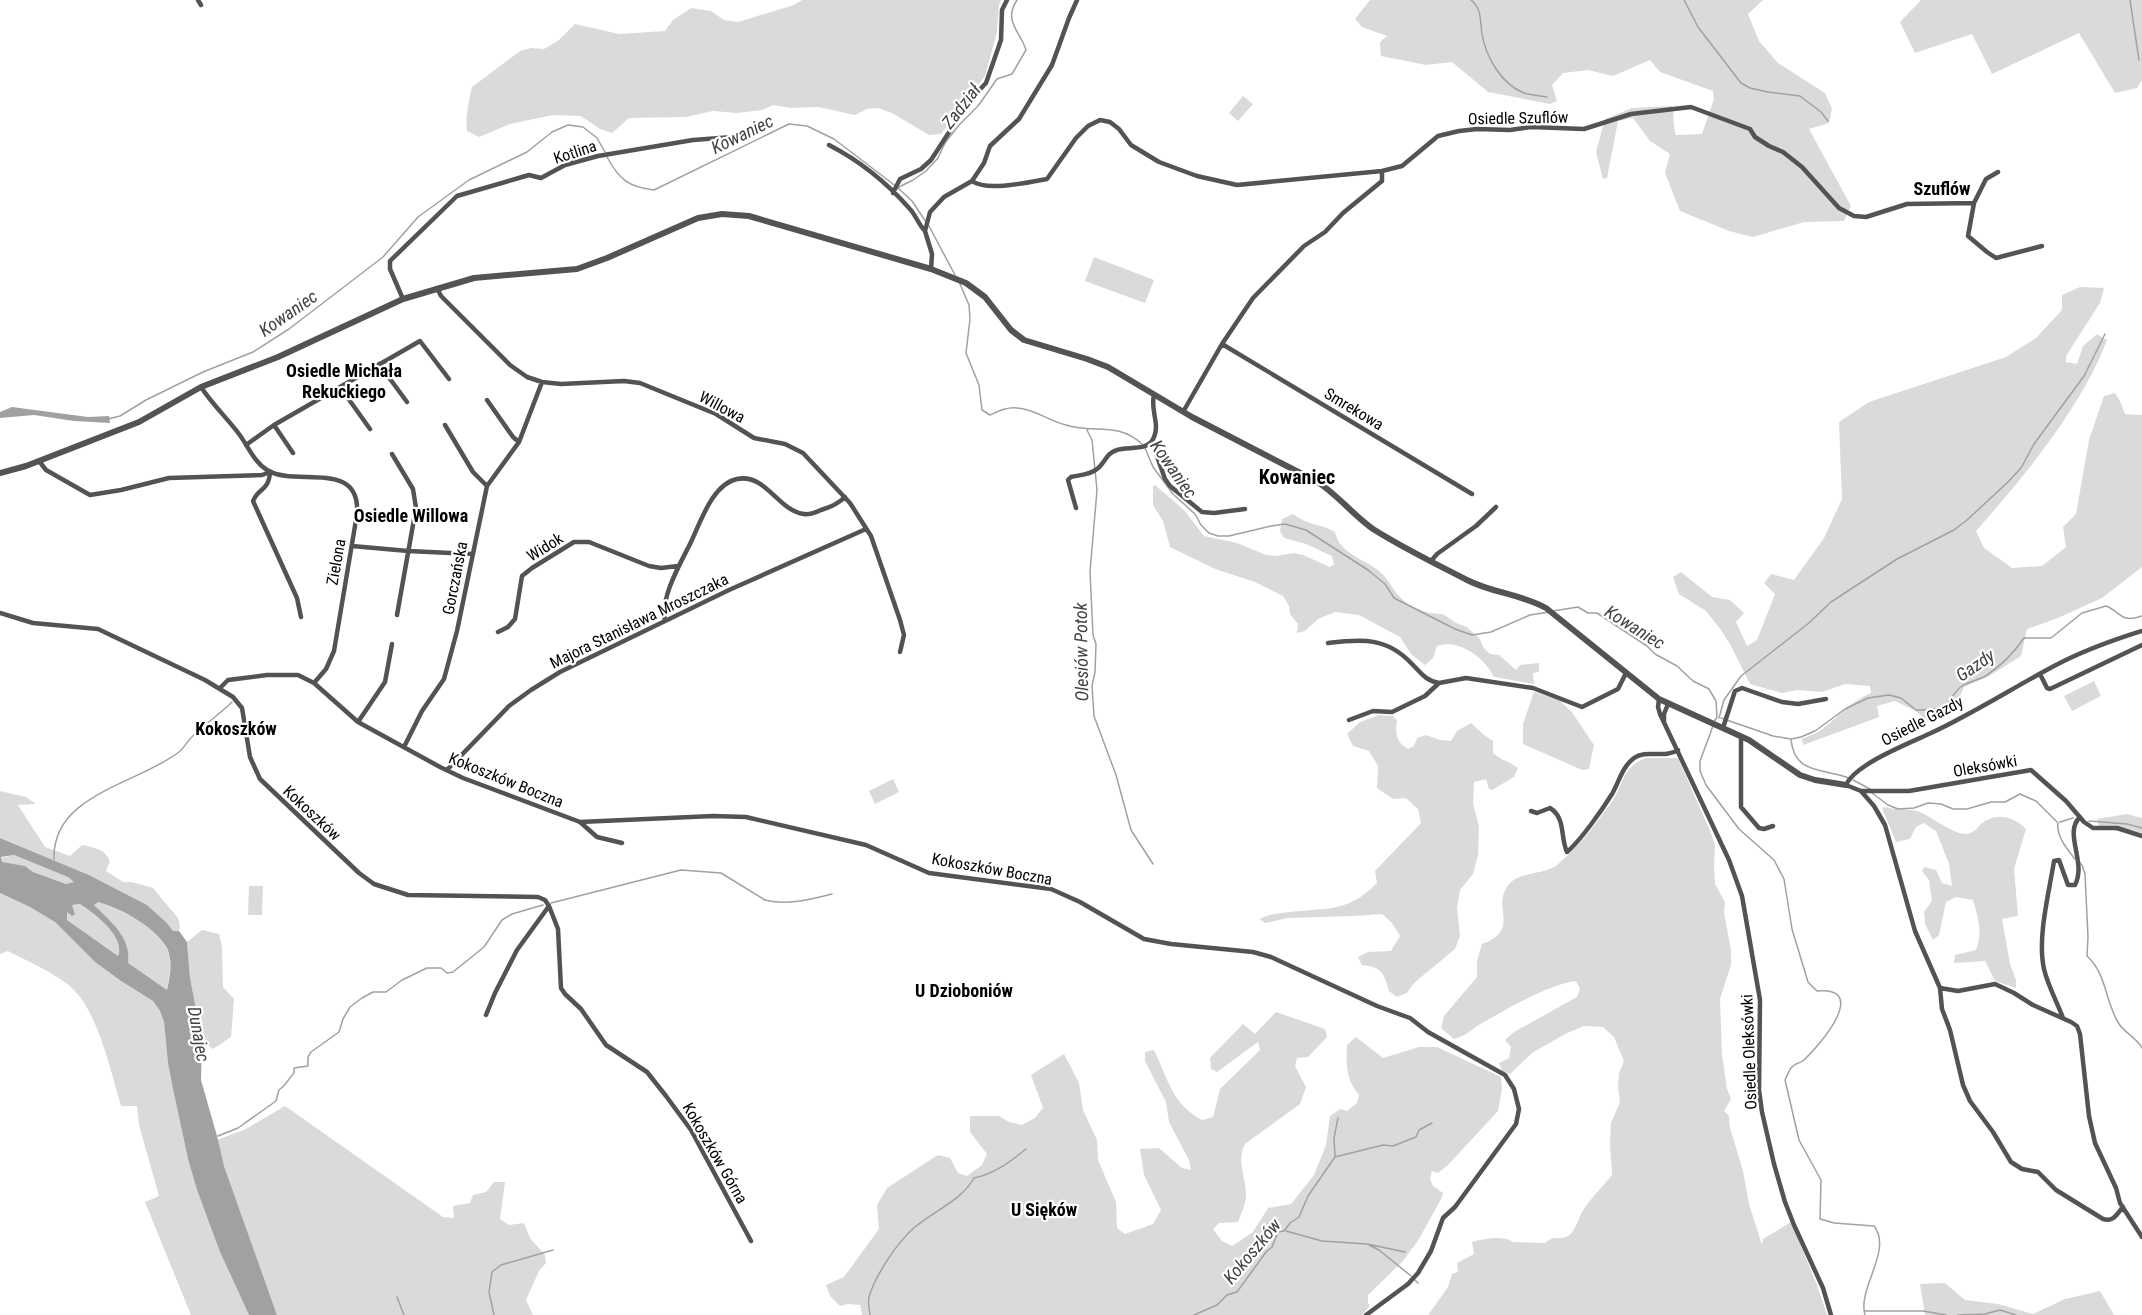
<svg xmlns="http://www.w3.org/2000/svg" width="2142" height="1315" font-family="'Roboto Condensed',sans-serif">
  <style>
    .green { fill: #dadada }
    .water { fill: #a1a1a1; fill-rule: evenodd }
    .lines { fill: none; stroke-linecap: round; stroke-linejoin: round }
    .stream { stroke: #a1a1a1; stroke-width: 1.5 }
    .minor { stroke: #535353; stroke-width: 4.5 }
    .tertiary { stroke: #535353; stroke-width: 6 }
    .labels { text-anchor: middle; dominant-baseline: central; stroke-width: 4.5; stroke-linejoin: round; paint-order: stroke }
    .street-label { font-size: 16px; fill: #000; stroke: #fff }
    .water-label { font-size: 18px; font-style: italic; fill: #424242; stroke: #fff }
    .neighbourhood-label { font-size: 18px; font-weight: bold; fill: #000; stroke: #fff }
    .quarter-label { font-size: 20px; font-weight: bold; fill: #000; stroke: #fff }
  </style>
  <rect width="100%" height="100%" fill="#fff"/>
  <path class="green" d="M802,0H1001L999,5L997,32L985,76L941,134L929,135L892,113L878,108L867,109L855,115L818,107L791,108L773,105L762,110L737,113L713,111L686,117L629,118L612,133L600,129L581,116L553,115L510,124L479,137L467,131C465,117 469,101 472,87L520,51L531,48L544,49L559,40L575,24L619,34L665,31L673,20L691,8L711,11L724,20L738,22L794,5Z
    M1370,0H1763L1748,14L1759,41L1778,63L1825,93L1832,109L1829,123L1809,129L1851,206L1844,221L1804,222L1753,237L1729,231L1680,211L1665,173L1670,154L1650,141L1633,118L1618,121L1607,178L1603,179L1596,152L1605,119L1632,108L1672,106C1675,116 1672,124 1676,135L1702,134L1714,99L1713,91L1660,72L1650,60L1613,76L1588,70L1563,73L1552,85L1557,101L1550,104L1488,92L1452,62L1426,65L1381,56L1380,42L1387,36L1362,27L1355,19Z
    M1921,0H2142V80L2137,88L2115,93L2079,33L1992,74L1972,34L1915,53L1900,22Z
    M1243,96L1253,104L1238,121L1229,113Z
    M1094,257L1154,280L1145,303L1085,281Z
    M2080,287L2104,288L2100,303L2066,356V362L2077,364L2083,346L2097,334L2107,340C2082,407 2023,478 1976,531L1984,548L2012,568L2042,566L2066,547L2063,527L2076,514L2089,440L2104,396L2115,393L2120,401L2125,414L2142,415V567L2102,598L2058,618L2027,629L2021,656L1989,676L1964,687L1957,703L1930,723L1914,710L1895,701L1877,706L1879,717L1803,745L1802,739C1809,736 1818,733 1824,728C1840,715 1851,701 1871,693L1870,686L1845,684L1822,692L1797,690L1782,693L1750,684L1730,644L1721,630L1706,611L1679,594L1673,577L1681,572L1712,597L1730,600L1744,613L1736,622L1747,646L1757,640L1775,594L1764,583L1771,574L1794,580L1824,538L1842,499L1839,422L1869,402L2006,357L2036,338L2062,310V295Z
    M1155,485L1184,510L1204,536L1237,543L1266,555L1276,556L1294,553L1303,555L1330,567L1334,564L1332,556L1306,544L1284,538L1280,531L1282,519L1293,514C1306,525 1322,524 1335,532C1340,554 1363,558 1379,571C1389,579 1392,589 1400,597C1409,607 1429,615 1443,614L1456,623L1467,627L1480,639L1483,647L1490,654L1499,655L1516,670L1520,665L1539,663V672L1533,673L1534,684L1494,677C1485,658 1459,638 1437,646L1433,658L1425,665L1411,654L1400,637L1359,615L1335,612L1318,619L1305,631L1297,633L1298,624L1290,614L1289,606L1283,596L1255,582L1215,569L1170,547L1163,521L1153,505V486Z
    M2094,681L2101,696L2072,711L2064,696Z
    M1534,692L1559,700L1571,711L1594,745L1589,769L1582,770L1523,744V724Z
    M1379,715L1393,716L1397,720C1395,734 1396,742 1408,749L1414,746L1417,738L1426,735L1440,740L1451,741L1457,731L1471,723L1484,735L1493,741V753C1501,760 1510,762 1518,768L1514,777L1492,790L1489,789L1486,779L1474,782L1473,803L1479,827L1478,855L1473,874L1460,890L1457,908L1460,936L1455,949L1414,983L1407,993L1397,997L1389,991C1384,973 1382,967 1362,965L1358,957L1368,952L1391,951L1400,936L1392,923L1382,914L1354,916L1288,918L1265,923L1260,919C1267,915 1274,914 1282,913C1322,907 1346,915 1377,883L1375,871L1421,823L1418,809L1406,798L1393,799L1377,788L1378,766L1369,751L1353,746L1347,734L1360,722Z
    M1646,758H1678L1711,833L1715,845L1714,865L1715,884L1725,902L1724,912L1731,950V965L1720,999L1722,1055L1727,1089L1731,1099L1724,1111L1729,1116L1730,1128L1743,1171L1749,1204L1762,1245L1763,1239L1791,1222L1817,1285L1827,1315H1428L1448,1287L1452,1274L1458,1272L1457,1263L1474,1254L1472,1242C1485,1239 1501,1235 1513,1242L1545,1243L1552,1238C1577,1241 1574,1224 1584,1209C1592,1197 1603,1186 1612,1175L1610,1144L1611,1123L1620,1102L1618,1087L1619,1073L1624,1061L1614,1037L1603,1027L1584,1026L1565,1034L1532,1053L1510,1074L1502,1071L1499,1063L1509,1058L1511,1047L1505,1040L1514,1032L1577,997L1580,989L1576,981C1547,985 1507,1009 1482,1023C1472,1029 1466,1036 1454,1039L1441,1028L1444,1016L1477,977V961L1482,944C1521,929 1492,909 1507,887C1516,872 1541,875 1556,866C1562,861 1570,853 1576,847C1589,834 1602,815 1613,800C1624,782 1623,767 1646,758Z
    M893,779L899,792L875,804L869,791Z
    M0,791L26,797L36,804L18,805L45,847L70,856L82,845C94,848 104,848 110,861L106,871L123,882H132L153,888L178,918L180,926L179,931H173L167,923L147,905L89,875L0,838Z
    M1885,807C1898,811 1909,808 1917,811C1930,815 1953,835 1967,834C1976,833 1978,825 1985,821C2000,812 2016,818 2026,829L2014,869L2018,916L2002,919L2010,964L2016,980V988L1995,981L1985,961L1954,963L1955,955L1976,950C1983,933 1978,917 1973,900L1956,897L1946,902L1939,935L1933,940L1925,924L1924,912L1932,901L1929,880L1922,871L1924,867L1936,870L1942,883L1952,886L1949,864L1936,831L1924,823L1916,827L1910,839L1896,842L1882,808Z
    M2127,814L2142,818V836L2099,827L2097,819Z
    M14,855L68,877L75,882L66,884L33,872L25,866L2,863L1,858Z
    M249,886H263L262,915H248Z
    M0,893L30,907L55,922L95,962L121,981L153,1001L160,1011L164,1022L168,1063L173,1089L188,1159L197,1190L220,1252L249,1315H191L145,1202L159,1196L139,1125L137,1106H121C111,1072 99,1017 75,991C60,975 27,961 8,951L0,954Z
    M98,902C121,909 155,926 167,949C173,961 169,977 167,990L127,963L129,957L94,904Z
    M80,904C95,914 126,936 118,956L67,920V911L75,914L72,905Z
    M202,930L219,934L222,947L223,987L234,999L231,1037L213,1049L202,1040L190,978L187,942Z
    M1276,1012L1325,1029L1327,1037L1308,1057L1297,1058L1295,1066L1306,1087L1300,1104L1245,1144C1236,1162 1246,1176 1246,1195C1246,1203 1241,1214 1238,1222L1219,1223L1213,1229L1222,1241L1232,1246L1253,1232L1268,1208L1291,1204L1314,1175L1326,1145L1330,1116L1340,1109L1347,1111L1357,1103L1359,1095C1346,1080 1346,1064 1347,1045L1356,1037L1383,1058L1419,1047H1437L1501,1077L1502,1089L1498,1111L1448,1165L1438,1173L1432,1171L1430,1179L1433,1186L1443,1193L1441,1199L1419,1239L1403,1261L1368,1295V1303L1370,1306L1362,1315H862L860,1305L847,1304L840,1306L830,1296L826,1285L844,1277L879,1229L877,1205L887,1188L938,1155L950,1158L958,1173L967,1176L982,1165L987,1154L970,1132V1116H999L1009,1122L1022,1125L1035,1118L1043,1108L1031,1075L1064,1054L1079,1083L1083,1110L1097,1140L1098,1160L1116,1202L1117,1228L1125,1234L1153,1224L1161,1210L1144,1175L1140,1149L1159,1148L1182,1168L1191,1170L1189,1160L1169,1122L1166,1102L1145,1061V1052L1154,1050C1168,1079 1172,1104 1202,1120L1213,1117L1220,1089L1260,1050L1258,1042L1217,1072L1211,1069L1210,1058L1243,1024L1255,1034Z
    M285,1106L443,1217L454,1218L453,1206L470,1203L473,1195L486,1192L494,1182H505L500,1219L509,1225L524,1223L530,1238L545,1255L546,1263L539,1271L526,1300L533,1315H277L224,1166L217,1140L246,1129Z
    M1945,1283L1965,1300L1998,1304L2033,1314L2065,1299L2100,1291L2114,1315H1925L1920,1284Z"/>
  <path class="water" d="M12,407L88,417L109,416L110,423L74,421L34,415L0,418V412Z
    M0,838L89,875L147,905L167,923L173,931H179L187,942L190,978L202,1040L201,1080L217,1136L224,1166L277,1315H249L220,1252L197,1190L188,1159L173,1089L168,1063L164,1022L160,1011L153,1001L121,981L95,962L55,922L30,907L0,893ZM14,855L68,877L74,882L66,884L33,872L25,866L2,862L1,857ZM98,902C122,909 154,926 167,948C173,961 170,977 167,990L128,963C132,938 110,921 94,905ZM80,904C94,913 126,937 118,956L67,920V912L72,916L75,914L72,905Z"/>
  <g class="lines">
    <path class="stream" d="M1471,0C1482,9 1480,21 1482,34C1486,57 1501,84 1524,93C1531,95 1540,96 1547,97
      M1684,0L1698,27L1741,83L1750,88L1768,92L1800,96L1821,112L1828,121
      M2130,0L2139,60
      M607,157C619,179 628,187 654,190L789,124L807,126L834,139L897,187L912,201L926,222
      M899,187L913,180L926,171L938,158L945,143L959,125L978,106L997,79L1012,74L1026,50C1020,31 1003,21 1017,0
      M929,226L955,275
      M960,284L969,305L970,319L966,353L979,385L982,410L990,415C999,411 1007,407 1017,408C1035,409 1049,421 1066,425C1094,434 1117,421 1142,444
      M108,419L120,416L146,400L203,372L253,352L289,329L383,257L418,217L469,180L527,152L552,132L568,125L583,127L597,138L605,152
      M1087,430L1092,440L1097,490L1090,572L1093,635L1096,644L1095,672L1092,686L1094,716L1116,775L1131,830L1153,864
      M1145,448L1153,467L1173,494L1195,514L1201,525L1209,533L1218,536H1229L1271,526L1285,524L1306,530L1368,570L1385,584L1394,598L1455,629L1472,635L1491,632L1530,615L1549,612
      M1553,611L1578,607L1588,613H1597L1647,646L1655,654L1677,666L1693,681L1709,689L1716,701L1717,717L1714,722
      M1719,718L1724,700L1741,676L1809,623L1831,602L1897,559L1954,530L1967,520L2008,482L2021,468L2034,444L2084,376L2105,334
      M1721,718L1773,736L1791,739L1801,737L1815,731L1845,709L1868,698L1889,695L1901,698L1916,710C1928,710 1942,711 1950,700C1954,695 1956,690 1962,686C1969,682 1977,680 1984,677C2000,667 2013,654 2024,638H2051L2082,613L2106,606C2120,611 2121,624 2142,616
      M1713,726L1700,761V771L1706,785L1739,829L1774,860L1784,879L1792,929L1808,982L1817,991C1862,987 1832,1029 1817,1046C1813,1051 1808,1056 1804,1060C1800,1063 1794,1064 1792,1067C1789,1070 1787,1076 1785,1080L1799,1140L1821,1180L1820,1219L1834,1223L1874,1226C1893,1250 1857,1289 1865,1315
      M1791,739C1794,775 1823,768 1849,778
      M1853,780L1870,789
      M1872,793L1888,805L1898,809L1914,808L1928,803L1941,804L1953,809H1967L1991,802H2005L2020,794L2036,801L2058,823C2056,836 2067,849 2075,859
      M2089,821L2127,824L2142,828
      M2060,822L2073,818
      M54,859C52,794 138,784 179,752C184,748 188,740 194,735C206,723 220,714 232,702
      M2079,862L2082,865L2085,874L2088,937L2087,956C2107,974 2105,1002 2119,1024C2125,1033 2137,1038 2142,1048
      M551,903L681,870L721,873L765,900C787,906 811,899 832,894
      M218,1136L238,1128L276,1101L279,1090C288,1084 287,1080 294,1073V1068L308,1066V1057L311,1052L339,1032L343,1019L350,1007L362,998L373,992H386L402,980L427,968H441L447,973L453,972L484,947L502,920L512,914L543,905
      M1335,1156L1334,1138L1338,1118
      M1286,1231L1322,1241L1367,1244L1405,1252
      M1369,1245L1379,1250L1411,1276
      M1415,1280L1418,1283
      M397,1297L404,1315
      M1864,1311H1923L1946,1315
      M494,1315L489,1292L492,1272L501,1265L553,1250
      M870,1315C869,1309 868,1302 869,1297C875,1276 898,1241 915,1227C935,1210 961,1201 974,1178C994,1174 1010,1162 1026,1149
      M1194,1315L1217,1305L1227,1295L1237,1292L1266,1252L1272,1247L1278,1232L1284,1231L1290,1223L1299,1217L1308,1196L1335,1157L1383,1145L1393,1146L1416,1137L1419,1130L1432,1123
      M1958,1315L1985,1314L2000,1310L2016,1315"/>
    <path class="minor" d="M198,0L201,5
      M829,145C858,160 887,183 909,208C916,215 918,224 925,231
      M972,181C987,192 1030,182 1047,179L1076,138L1088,126L1100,120L1110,122L1119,129L1131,145L1159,162L1197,176L1237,185L1382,171L1402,166L1438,136L1459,131L1477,129L1510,130L1531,127L1584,129L1631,114L1691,107L1750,129L1755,137L1769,146L1783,152L1802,167L1839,208L1854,216L1866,217L1907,204L1974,203L1986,179L1998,172
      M893,193L900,179L921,169L931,160L970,100L986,83L1001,40L1002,10L1007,0
      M1974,203L1968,236L1987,252L1996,258L2042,246
      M931,269L932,254L925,231L930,212L944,197L972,181L984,163L990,146L1019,119L1052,65L1069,18L1077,0
      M437,288L441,296L510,365L527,377L542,382L561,384L624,381L640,383L716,414L754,438L785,444L803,453L850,503L871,536L900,620L904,635L900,652
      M403,299L390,269V261L457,196L529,175L541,178L565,165L598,156L693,140L733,137L750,134L763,127
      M1222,344L1472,494
      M379,364L407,402
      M201,387C212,404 227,418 239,434C248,446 254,462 267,470C295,488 361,458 357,514L334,651L326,669L314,683
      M340,387L370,429
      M487,400L513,437L519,442
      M1183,412L1222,344L1253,298L1304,246L1325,232L1343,213L1382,181V171
      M274,425L293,453
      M445,425L473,472L487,486
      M1152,442L1165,479L1170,486L1202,512L1214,513L1245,509
      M246,445L274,425L420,341L449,379
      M392,454L413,489L416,508L397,615
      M39,461L46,470L90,495L121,490L169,478L262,475L270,472
      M270,472C269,491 258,488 253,501L297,598L301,617
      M1076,508L1068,480L1071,477C1079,475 1090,475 1097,469C1105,463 1106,453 1117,450C1128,446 1149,452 1154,437C1160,424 1150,409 1154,395
      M352,546L408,551L472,554
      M1431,561L1437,554L1476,526L1496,507
      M0,613L33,623L98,629L205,680L233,697L242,708L250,757L260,779L359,873L374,884L408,895L538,897L545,900L549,906L517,950L495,993L486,1015
      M665,621C660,598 680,564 690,544C700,524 712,484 737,479C766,473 778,511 804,514C810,515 816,512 821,510C831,507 838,504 845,497
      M2142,631C2113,640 2083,651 2056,665C2014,687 1974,713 1931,733C1910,743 1855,764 1846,785L1861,791H1909L2031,770L2066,801L2084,822L2093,828H2117L2142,836
      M498,632L508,627L515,619L522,576L532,568L574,542H589L649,566L661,568L678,566
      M1328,643C1362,639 1387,637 1412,664C1421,673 1426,681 1439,683
      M2040,674L2047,688L2050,689L2142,645
      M220,688L228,680L267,675H298L314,683L358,722L440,767L463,778L580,822L713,816L746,817L866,845L929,873L1051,889L1080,902L1144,939L1171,944L1253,952L1271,957L1377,1006L1410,1018L1428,1032L1505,1075L1514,1089L1519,1109L1516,1124L1455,1207L1443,1218L1431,1251L1418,1273L1408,1284L1366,1315
      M1659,699L1658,707L1660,714L1729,860L1742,896L1760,1000L1759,1090L1762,1112L1774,1164L1785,1202L1794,1225L1823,1288L1831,1315
      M1349,720L1373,711L1392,712L1425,696L1439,683L1466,678L1533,688L1582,707L1618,689L1626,673
      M358,722L385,682L392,644
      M1664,722V714L1668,704
      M1723,728L1735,691L1742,688L1782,702L1798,704L1826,699
      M1741,736V807L1759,828L1764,829L1773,826
      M404,747L422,711L444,679L457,631L487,486L519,442L542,382
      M447,770L509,706L531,690L560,672L729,590L866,529
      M1861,791L1874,806L1885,825L1915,931L1940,988L1958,991L1995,984L2014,993L2033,1005L2071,1022L2077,1026L2080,1034L2089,1116L2095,1143L2116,1188L2120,1203L2142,1237
      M1531,811L1537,813L1550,808C1566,818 1560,837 1567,852C1581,840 1602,810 1612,794C1619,782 1622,767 1634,758C1646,749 1665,759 1678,750
      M580,822L597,837L622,843
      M549,906L558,929L561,988L565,994L581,1009L606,1045L647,1072L666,1096L691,1130L751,1241
      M1940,988L1942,1009L1950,1030L1963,1085L1970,1101L1993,1132L2011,1162L2022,1169L2038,1172L2056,1190L2103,1219C2114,1222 2116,1215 2123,1207
      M2063,1018C2057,1002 2048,986 2044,969C2037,938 2049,893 2054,861L2059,860L2068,885H2075C2087,862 2063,833 2080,817"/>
    <path class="tertiary" d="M0,473L26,466L139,422L201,387L278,357L403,299L474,278L577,269L607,258L698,218L722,214L749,216L931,269L966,283L985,297L1011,330L1024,340L1087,359L1108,367L1192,417L1316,481C1337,494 1353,515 1373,529C1403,548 1436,564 1467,580C1492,593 1521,594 1546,608L1659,699L1749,740L1800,775L1815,780L1846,785"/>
  </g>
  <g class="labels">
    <g class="street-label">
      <text transform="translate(1518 118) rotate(-1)">Osiedle Szuflów</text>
      <text transform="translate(575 152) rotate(-18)">Kotlina</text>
      <text transform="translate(722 407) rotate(28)">Willowa</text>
      <text transform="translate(1354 409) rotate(31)">Smrekowa</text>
      <text transform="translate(545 547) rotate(-32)">Widok</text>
      <text transform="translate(336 562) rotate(-80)">Zielona</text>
      <text transform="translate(455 578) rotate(-79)">Gorczańska</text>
      <text transform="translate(639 621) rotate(-26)">Majora Stanisława Mroszczaka</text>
      <text transform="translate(1922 721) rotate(-27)">Osiedle Gazdy</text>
      <text transform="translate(1985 766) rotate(-10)">Oleksówki</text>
      <text transform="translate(506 780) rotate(22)">Kokoszków Boczna</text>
      <text transform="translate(312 813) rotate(43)">Kokoszków</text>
      <text transform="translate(992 869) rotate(10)">Kokoszków Boczna</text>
      <text transform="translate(1749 1052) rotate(-92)">Osiedle Oleksówki</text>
      <text transform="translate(715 1153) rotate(60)">Kokoszków Górna</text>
    </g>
    <g class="water-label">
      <text transform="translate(961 106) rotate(-52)">Zadział</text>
      <text transform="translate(742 134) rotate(-26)">Kowaniec</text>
      <text transform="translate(288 313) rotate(-35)">Kowaniec</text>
      <text transform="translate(1174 469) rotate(55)">Kowaniec</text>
      <text transform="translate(1635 627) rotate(32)">Kowaniec</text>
      <text transform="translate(1081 652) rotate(-91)">Olesiów Potok</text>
      <text transform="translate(1975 665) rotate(-34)">Gazdy</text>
      <text transform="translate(199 1034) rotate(80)">Dunajec</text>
      <text transform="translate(1252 1251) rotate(-50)">Kokoszków</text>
    </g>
    <g class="neighbourhood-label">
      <text x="1942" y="188">Szuflów</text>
      <text x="344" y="370">Osiedle Michała<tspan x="344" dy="21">Rekuckiego</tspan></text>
      <text x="411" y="515">Osiedle Willowa</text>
      <text x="236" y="728">Kokoszków</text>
      <text x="964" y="990">U Dzioboniów</text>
      <text x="1044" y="1209">U Sięków</text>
    </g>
    <g class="quarter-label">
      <text x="1297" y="477">Kowaniec</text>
    </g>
  </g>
</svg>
